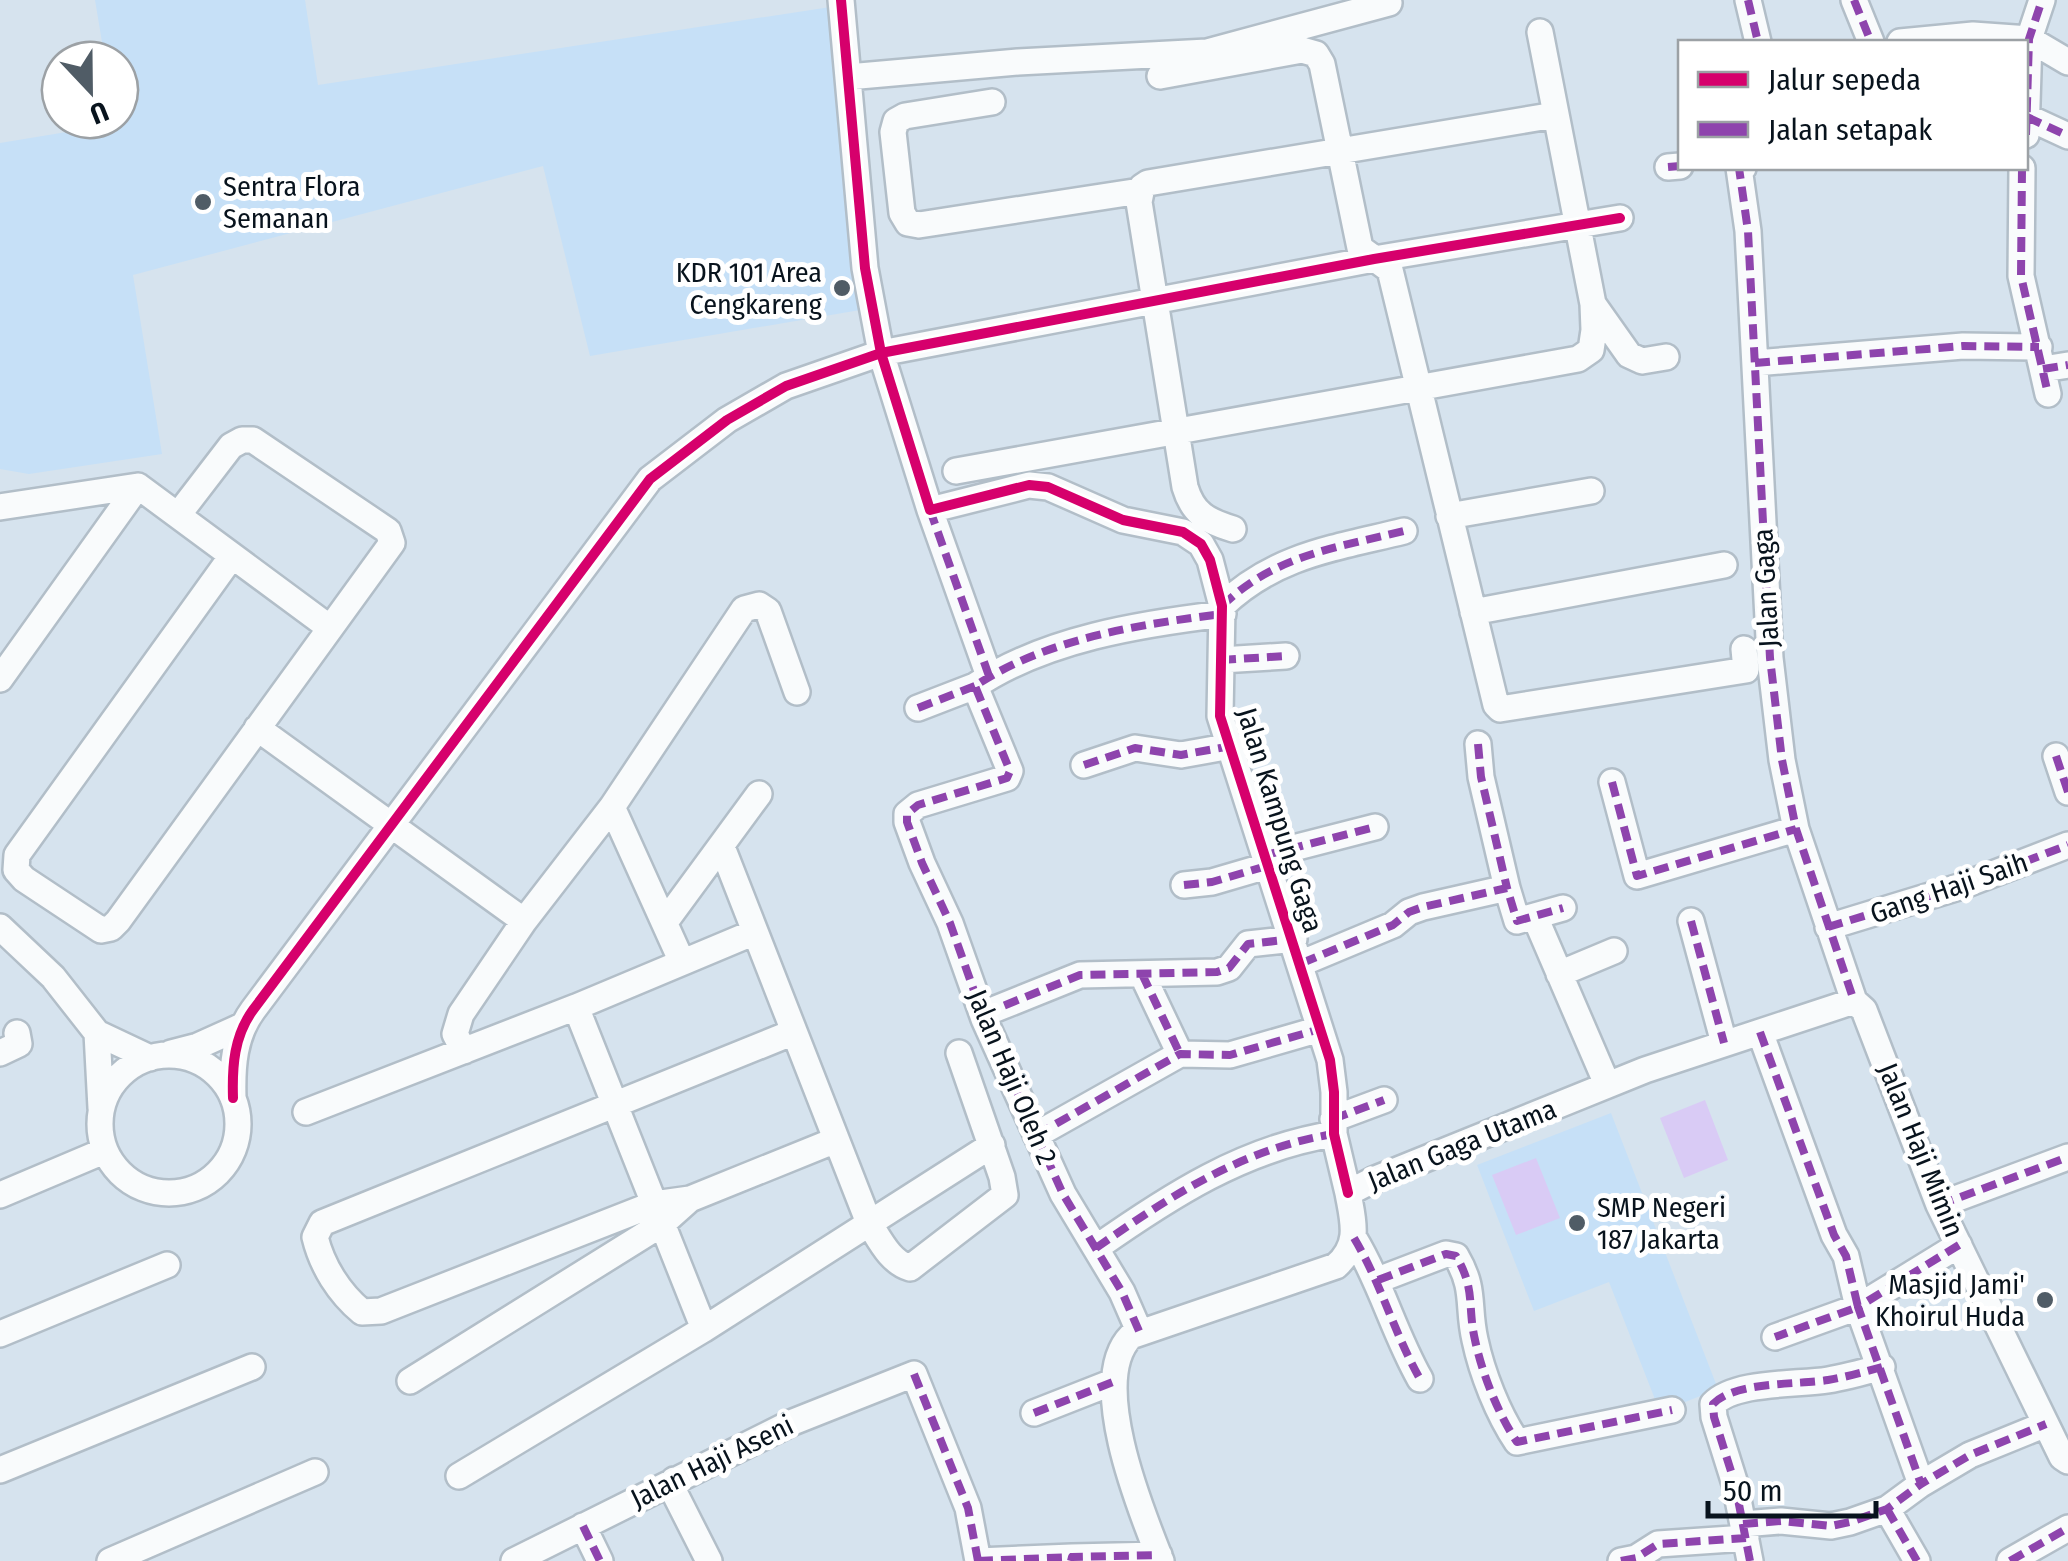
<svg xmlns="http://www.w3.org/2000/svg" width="2068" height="1561" font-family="'Fira Sans Condensed',sans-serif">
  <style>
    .built { fill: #c6e0f7 }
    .green { fill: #d9cbf5 }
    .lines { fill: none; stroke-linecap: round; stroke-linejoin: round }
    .minor-casing { stroke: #b2bec8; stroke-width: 30 }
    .minor { stroke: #f9fbfc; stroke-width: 25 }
    .quiet { stroke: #8e44ad; stroke-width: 8; stroke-dasharray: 15 8; stroke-linecap: butt }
    .cycleway-casing { stroke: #fff; stroke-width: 16 }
    .cycleway { stroke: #d6006c; stroke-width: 10 }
    .poi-dot { fill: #505c66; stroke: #fff; stroke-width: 4 }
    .labels { text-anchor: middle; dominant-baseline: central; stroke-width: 10; stroke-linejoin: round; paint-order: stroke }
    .poi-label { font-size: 28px; fill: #08131d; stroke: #fff; text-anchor: start }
    .street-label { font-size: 28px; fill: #08131d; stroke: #fff }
  </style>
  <rect width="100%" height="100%" fill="#d6e3ee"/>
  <path class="built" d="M95,0H305L318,85L837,6L866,309L590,356L543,166L133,275L162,454L29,474L0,469V143L115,124V120H120V60H105Z
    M1611,1113L1718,1389L1660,1412L1609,1282L1534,1311L1477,1165Z"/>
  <path class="green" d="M1705,1100L1728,1160L1684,1178L1660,1118Z
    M1536,1158L1560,1218L1516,1235L1492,1175Z"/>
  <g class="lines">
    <g class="minor-casing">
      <path id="minor" d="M841,0L865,268L881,353L930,510L1029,485L1048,487L1123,520L1183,532L1201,544L1210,560L1222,606L1220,716L1330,1060L1334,1092V1134L1348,1193
        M1748,0L1758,42
        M1854,0L1871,42
        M1900,42L1973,35L2029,39L2068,62
        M1160,76L1302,50L1316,54L1322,64L1360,248L1390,270L1496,705L1500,709L1746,670L1744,649
        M848,77L1018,62L1207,52L1389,3
        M992,102L905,116L896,121L893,132L902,213L908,223L919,225L1140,191
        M2027,117L2068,136
        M2026,135L2029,39L2042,0
        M1668,167L1680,166
        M1743,168H1739L1748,231L1770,658L1782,760L1796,829L1854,1001L1864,1010L1939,1205L2062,1457L2068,1461
        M2022,168L2021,276L2048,394
        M1593,304L1629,355L1642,361L1666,357
        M1755,363L1963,346L2039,347
        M2043,369L2068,365
        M956,471L1578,359L1591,350L1594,330L1593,304L1540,32
        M0,507L138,486L330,628
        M930,510L989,676
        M178,515L231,446L242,440H253L388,531L392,543L118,921L111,928L101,930L24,879L16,870L17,855L232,556
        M1449,516L1591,491
        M1233,529C1207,521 1193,514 1185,487L1139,202L1142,187L1148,183L1555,115
        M1222,606C1275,555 1335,548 1404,531
        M1473,612L1724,565
        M1221,660L1286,656
        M0,679L138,486
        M918,708L975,686
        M257,728L524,921
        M1478,744L1481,777L1507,888
        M2056,756L2068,792
        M1084,765L1135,748L1181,755L1231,746
        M1612,782L1637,876L1796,829
        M612,807L682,962
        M722,847L869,1223C880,1240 890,1262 910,1268L1005,1195L1002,1177L959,1053
        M1266,855L1375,827
        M1184,885L1212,882L1270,865
        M1535,917L1607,1084
        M1691,921L1724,1043
        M665,922L759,794
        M0,927L53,977L97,1033L150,1058
        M1828,927L1959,887L2068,845
        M1302,963L1393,925L1409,912L1423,907L1507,888L1517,921L1563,908
        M1142,974L1180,1054
        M1559,974L1614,951
        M576,1007L704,1329
        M983,1014L1080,975L1217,972L1229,968L1248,944L1294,939
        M1760,1032L1834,1235L1846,1256L1858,1307L1775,1337
        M97,1033L101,1108
        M464,1051L455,1034L461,1014L524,921L612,807L744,609L759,605L768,611L797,692
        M0,1053L19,1044L17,1033
        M171,1053L198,1046L240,1027
        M100 1124a69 69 0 1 1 138 0a69 69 0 1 1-138 0Z
        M233,1098C232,1066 234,1036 253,1010L650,479L727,420L786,386L881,353L1374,259L1620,218
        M306,1112L576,1007L755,932
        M1333,1119L1384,1100
        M1036,1135L1180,1054L1230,1055L1320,1029
        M0,1195L104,1151
        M690,1199L654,1204L381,1311L362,1312C339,1293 322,1266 315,1237L322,1223L794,1032
        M1939,1205L2068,1157
        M1354,1238C1381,1283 1394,1333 1420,1379
        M1959,1245L1858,1307L1921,1484L1970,1455L2046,1424
        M1096,1248C1170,1196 1244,1148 1334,1134
        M1378,1280L1446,1254L1456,1256C1476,1290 1467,1305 1475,1340C1482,1373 1498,1414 1517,1442L1672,1410
        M1139,1331L1122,1292L1063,1194L984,1019L950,923L922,863L907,822V814L918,805L1007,778L1010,771L975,686C1045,639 1140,624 1223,614
        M0,1334L167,1265
        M410,1381L662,1224L690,1199L836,1140
        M1034,1413L1113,1382
        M0,1470L252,1367
        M459,1476L704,1329L992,1145
        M674,1480L673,1490L709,1561
        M1887,1509L1917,1561
        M1743,1524L1781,1521L1831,1526L1850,1522L1887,1509L1921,1484
        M583,1526L600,1561
        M110,1561L315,1472
        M514,1561L793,1422L914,1374L968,1508L978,1561
        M978,1561L1072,1557
        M1071,1561L1072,1557L1159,1555
        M1161,1561C1141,1511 1087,1380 1131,1336L1336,1266C1361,1244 1353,1221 1348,1193L1373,1180L1645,1070L1854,1001
        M1621,1561L1636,1558L1658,1544L1746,1538
        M1750,1561L1735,1484L1714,1417L1713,1404C1735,1381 1797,1385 1828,1380C1846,1377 1864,1372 1882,1367
        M2010,1561L2068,1528"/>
    </g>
    <use href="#minor" class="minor"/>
    <path class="quiet" d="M1748,0L1758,42
      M1854,0L1871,42
      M2027,117L2068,136
      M2026,135L2029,39L2042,0
      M1668,167L1680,166
      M1743,168H1739L1748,231L1770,658L1782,760L1796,829L1854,1001
      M2022,168L2021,276L2048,394
      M1755,363L1963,346L2039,347
      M2043,369L2068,365
      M930,510L989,676
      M1222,606C1275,555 1335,548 1404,531
      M1221,660L1286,656
      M918,708L975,686
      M1478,744L1481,777L1507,888
      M2056,756L2068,792
      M1084,765L1135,748L1181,755L1231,746
      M1612,782L1637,876L1796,829
      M1266,855L1375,827
      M1184,885L1212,882L1270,865
      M1691,921L1724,1043
      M1828,927L1959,887L2068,845
      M1302,963L1393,925L1409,912L1423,907L1507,888L1517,921L1563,908
      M1142,974L1180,1054
      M983,1014L1080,975L1217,972L1229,968L1248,944L1294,939
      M1760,1032L1834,1235L1846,1256L1858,1307L1775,1337
      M1333,1119L1384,1100
      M1036,1135L1180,1054L1230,1055L1320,1029
      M1939,1205L2068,1157
      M1354,1238C1381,1283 1394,1333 1420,1379
      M1959,1245L1858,1307L1921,1484L1970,1455L2046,1424
      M1096,1248C1170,1196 1244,1148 1334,1134
      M1378,1280L1446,1254L1456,1256C1476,1290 1467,1305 1475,1340C1482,1373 1498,1414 1517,1442L1672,1410
      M1139,1331L1122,1292L1063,1194L984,1019L950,923L922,863L907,822V814L918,805L1007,778L1010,771L975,686C1045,639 1140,624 1223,614
      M914,1374L968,1508L978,1561
      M1034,1413L1113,1382
      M1887,1509L1917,1561
      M1743,1524L1781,1521L1831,1526L1850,1522L1887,1509L1921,1484
      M583,1526L600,1561
      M978,1561L1072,1557
      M1071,1561L1072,1557L1159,1555
      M1621,1561L1636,1558L1658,1544L1746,1538
      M1750,1561L1735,1484L1714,1417L1713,1404C1735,1381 1797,1385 1828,1380C1846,1377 1864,1372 1882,1367
      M2010,1561L2068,1528"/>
    <g class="cycleway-casing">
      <path id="cycleway" d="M841,0L865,268L881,353L930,510L1029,485L1048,487L1123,520L1183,532L1201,544L1210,560L1222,606L1220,716L1330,1060L1334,1092V1134L1348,1193
        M233,1098C232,1066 234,1036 253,1010L650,479L727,420L786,386L881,353L1374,259L1620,218"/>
    </g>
    <use href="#cycleway" class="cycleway"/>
  </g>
  <g class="poi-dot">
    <circle cx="203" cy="202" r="10"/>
    <circle cx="842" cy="288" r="10"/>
    <circle cx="1577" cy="1223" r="10"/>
    <circle cx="2045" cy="1300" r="10"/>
  </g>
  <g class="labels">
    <g class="poi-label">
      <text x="223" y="186">Sentra Flora<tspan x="223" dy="32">Semanan</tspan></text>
      <text x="822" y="272" text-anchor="end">KDR 101 Area<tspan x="822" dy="32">Cengkareng</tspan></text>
      <text x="1597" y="1207">SMP Negeri<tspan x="1597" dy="32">187 Jakarta</tspan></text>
      <text x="2025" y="1284" text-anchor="end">Masjid Jami'<tspan x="2025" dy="32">Khoirul Huda</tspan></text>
    </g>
    <g class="street-label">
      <text transform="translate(1766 588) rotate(-93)">Jalan Gaga</text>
      <text transform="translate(1280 820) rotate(73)">Jalan Kampung Gaga</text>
      <text transform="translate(1949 888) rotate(-19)">Gang Haji Saih</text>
      <text transform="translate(1012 1077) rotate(67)">Jalan Haji Oleh 2</text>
      <text transform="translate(1462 1145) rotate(-22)">Jalan Gaga Utama</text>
      <text transform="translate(1921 1150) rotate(68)">Jalan Haji Mimin</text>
      <text transform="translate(712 1462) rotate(-26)">Jalan Haji Aseni</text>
    </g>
  </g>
  <rect x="1678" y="40" width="350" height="130" fill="#ffffff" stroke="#9ca1a5" stroke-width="2.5"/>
  <rect x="1698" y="72" width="50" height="15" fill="#d6006c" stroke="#9ca1a5" stroke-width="2.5"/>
  <text x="1768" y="90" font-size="30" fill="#08131d">Jalur sepeda</text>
  <rect x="1698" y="122" width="50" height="15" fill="#8e44ad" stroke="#9ca1a5" stroke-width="2.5"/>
  <text x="1768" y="140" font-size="30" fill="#08131d">Jalan setapak</text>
  <g transform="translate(90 90) rotate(158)"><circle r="48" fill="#ffffff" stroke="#9ca1a5" stroke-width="2.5"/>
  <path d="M0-8L18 38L0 25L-18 38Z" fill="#505c66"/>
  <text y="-15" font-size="28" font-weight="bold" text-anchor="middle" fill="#08131d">U</text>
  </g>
  <path d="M1708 1501v15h168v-15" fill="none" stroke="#08131d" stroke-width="5"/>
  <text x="1723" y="1501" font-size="30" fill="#08131d" stroke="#ffffff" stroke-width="8" paint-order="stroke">50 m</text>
</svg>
